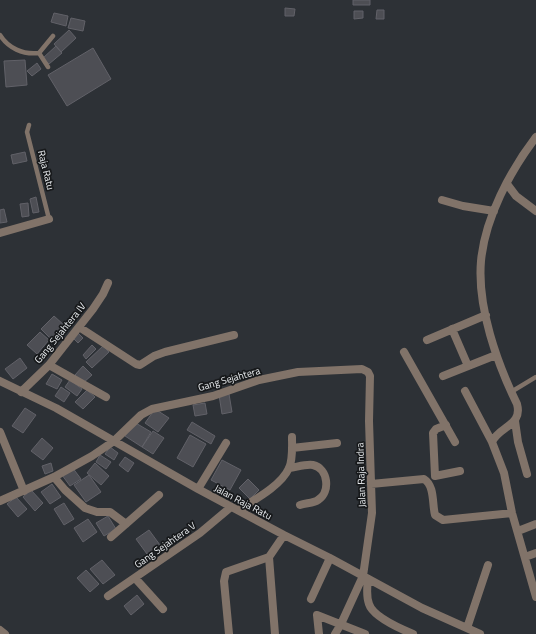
<svg xmlns="http://www.w3.org/2000/svg" width="536" height="634" font-family="'Titillium Web',sans-serif">
  <style>
    .building { fill: #4d4e54; stroke: #616168 }
    .lines { fill: none; stroke-linecap: round; stroke-linejoin: round }
    .lane { stroke: #817369; stroke-width: 4.5 }
    .street { stroke: #817369; stroke-width: 8 }
    .labels { text-anchor: middle; dominant-baseline: central; stroke-width: 3.5; stroke-linejoin: round; paint-order: stroke }
    .street-label { font-size: 10px; fill: #eceff2; stroke: #17191b }
  </style>
  <rect width="100%" height="100%" fill="#2d3136"/>
  <path class="building" d="M353,0H370V5H353Z
    M285,8L295,9L294,16H285Z
    M377,10H384V19H376Z
    M354,11H363V18L354,19Z
    M54,13L68,16L66,26L51,22Z
    M71,18L85,21L83,31L68,28Z
    M69,30L76,38L61,52L54,44Z
    M56,46L62,53L49,64L43,58Z
    M93,48L111,79L67,106L48,75Z
    M25,60L27,85L6,87L4,61Z
    M37,63L41,69L32,76L27,71Z
    M25,152L27,161L13,164L11,155Z
    M36,197L39,212L33,213L30,199Z
    M28,203L29,216L22,217L20,204Z
    M4,209L7,222L0,223V210Z
    M54,316L64,325L51,339L41,329Z
    M40,332L49,340L37,354L27,345Z
    M77,332L83,338L78,343L72,337Z
    M92,345L96,349L86,359L83,355Z
    M103,346L109,352L92,368L86,362Z
    M20,358L27,368L13,379L5,369Z
    M83,366L92,375L83,383L75,375Z
    M52,374L62,380L57,389L46,384Z
    M70,380L82,389L77,396L65,387Z
    M61,387L70,393L64,402L55,396Z
    M87,390L95,397L83,409L75,402Z
    M229,394L232,412L222,414L219,395Z
    M205,403L207,414L195,416L193,405Z
    M25,408L36,415L23,433L12,426Z
    M155,409L169,418L158,432L145,423Z
    M134,422L151,432L142,447L125,436Z
    M192,422L215,436L211,444L187,430Z
    M153,431L164,438L153,454L142,447Z
    M190,435L206,444L193,467L177,458Z
    M42,438L53,448L43,460L31,451Z
    M110,447L118,453L114,460L105,454Z
    M100,455L111,462L106,469L96,462Z
    M125,457L134,463L128,472L119,465Z
    M222,460L241,470L230,490L211,480Z
    M51,463L53,471L45,474L42,466Z
    M95,463L109,476L101,485L87,473Z
    M72,467L81,479L70,486L62,475Z
    M89,475L101,492L86,502L74,485Z
    M248,479L259,490L250,499L239,488Z
    M52,484L61,497L50,504L41,492Z
    M31,490L43,503L35,511L23,497Z
    M16,497L27,509L18,517L7,504Z
    M64,503L74,519L64,525L54,509Z
    M108,516L116,529L104,536L96,523Z
    M88,519L97,532L83,542L74,528Z
    M149,530L160,545L147,554L136,539Z
    M102,560L115,575L103,584L90,569Z
    M86,570L99,584L90,592L77,578Z
    M137,595L144,604L131,615L124,606Z"/>
  <g class="lines">
    <path class="lane" d="M0,35C8,48 23,55 39,53L53,36
      M39,53L48,67
      M29,125L27,132L49,219
      M511,392L536,377"/>
    <path class="street" d="M536,137C510,171 485,218 481,261C477,307 497,363 517,404C523,426 499,426 492,442L504,473L512,513L536,597
      M507,184L516,196L536,211
      M442,200L463,206L494,211
      M0,233L49,219
      M79,327L136,364L140,365L154,356L165,352L234,335
      M452,329L468,366
      M427,340L486,315
      M404,352L455,442
      M49,365L106,397
      M443,376L496,355
      M0,381L56,408L198,489L284,535L330,558L422,608L480,634
      M465,391L492,442
      M21,392L49,365L93,309L103,294L108,283
      M515,421L518,442L527,474
      M446,425L436,429L433,433L435,476L460,471
      M0,432L24,491
      M292,448L337,443
      M289,468C297,467 305,464 313,465C328,468 331,492 318,500C314,503 306,503 300,505
      M54,477L65,490L85,508L97,512H110L126,524
      M371,484L424,479C435,486 432,504 435,515L443,520L512,513
      M198,489L226,443
      M0,501L54,477L92,456L114,441L141,415L152,409L213,396L259,380L298,372L362,369L368,372L370,376L369,421L372,513L363,576L341,624L335,634
      M238,510C254,500 281,486 289,468C293,460 292,447 292,437
      M518,531L536,524
      M111,537L159,495
      M269,557L275,634
      M525,557L536,553
      M135,578L163,609
      M368,579C367,587 366,596 369,604C373,617 401,629 413,634
      M108,596L200,533L231,507
      M311,599L330,558
      M467,628L488,565
      M0,630L5,634
      M229,634L224,581L226,572L269,557L284,535
      M319,634L317,615L365,634"/>
  </g>
  <g class="labels">
    <g class="street-label">
      <text transform="translate(46 170) rotate(76)">Raja Ratu</text>
      <text transform="translate(60 333) rotate(-51)">Gang Sejahtera IV</text>
      <text transform="translate(229 379) rotate(-16)">Gang Sejahtera</text>
      <text transform="translate(361 475) rotate(-92)">Jalan Raja Indra</text>
      <text transform="translate(243 502) rotate(28)">Jalan Raja Ratu</text>
      <text transform="translate(165 545) rotate(-35)">Gang Sejahtera V</text>
    </g>
  </g>
</svg>
